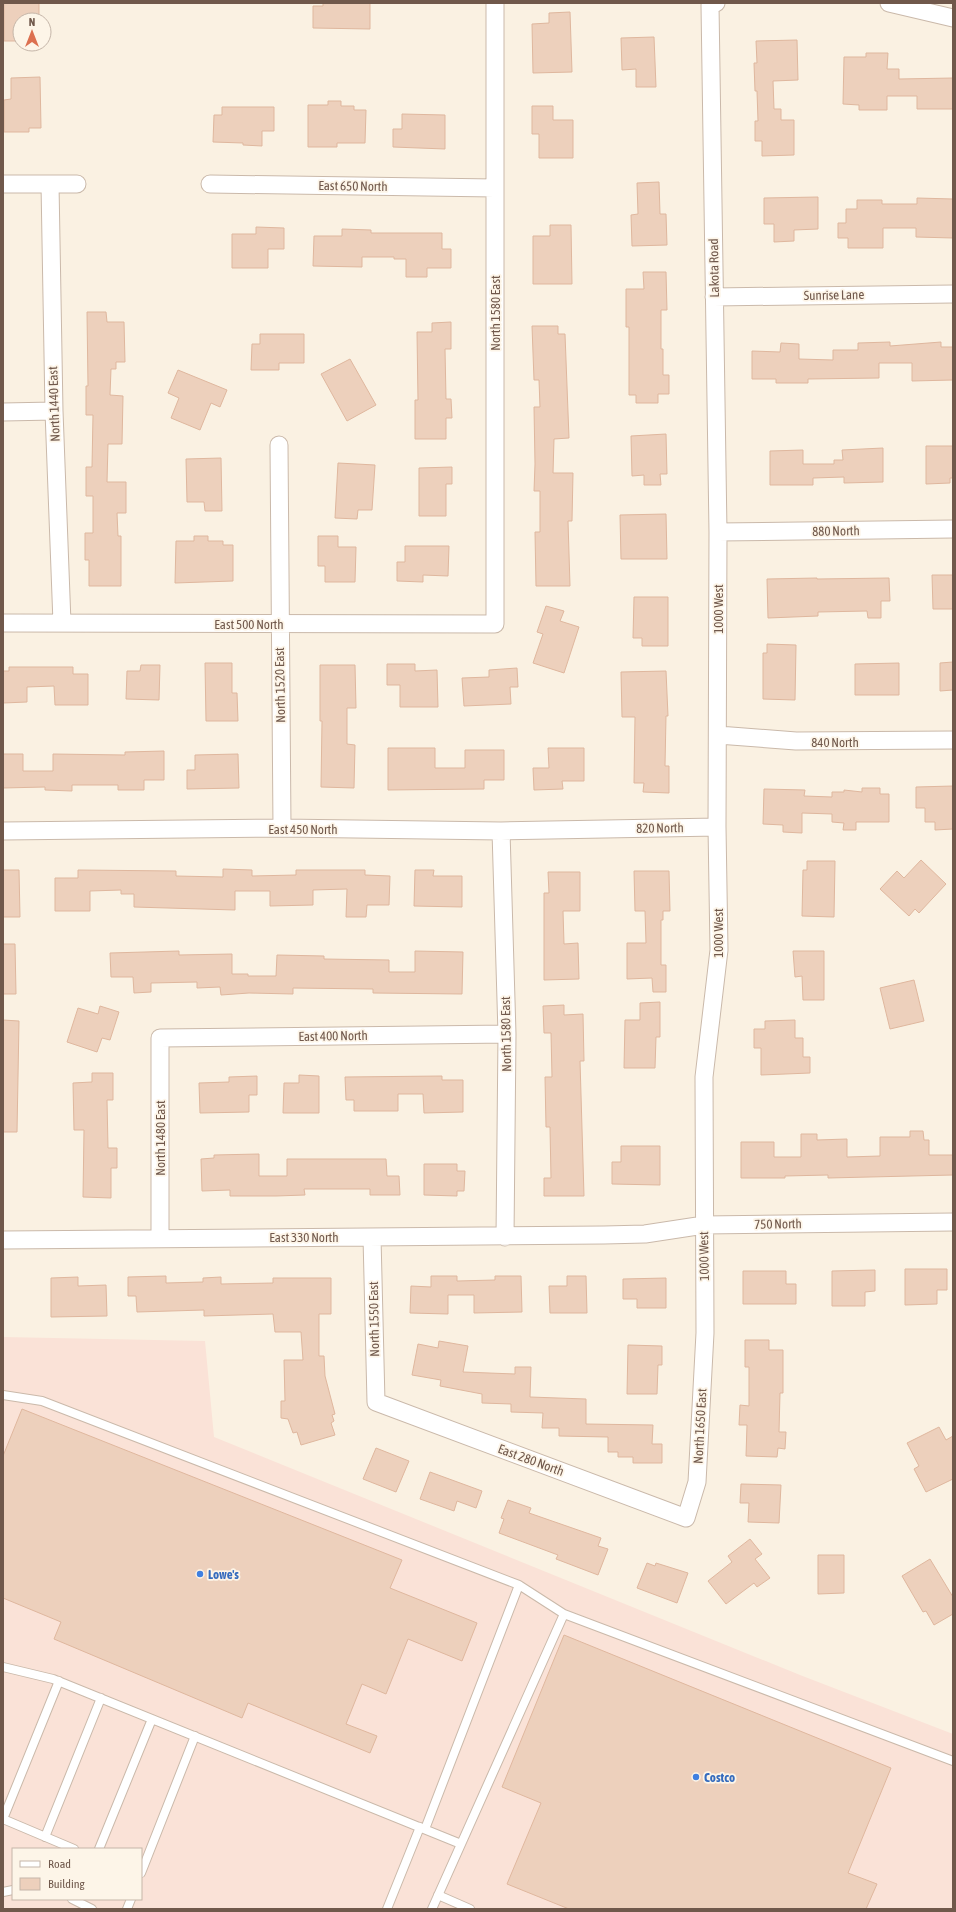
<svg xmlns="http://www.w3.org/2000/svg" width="956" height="1912" font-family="'Asap Condensed',sans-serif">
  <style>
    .commercial { fill: #fae2d7; fill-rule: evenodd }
    .building { fill: #edd0bc; stroke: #dfb79e }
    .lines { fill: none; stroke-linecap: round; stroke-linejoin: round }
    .service-casing { stroke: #cab9aa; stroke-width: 10 }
    .minor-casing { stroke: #cab9aa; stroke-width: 19 }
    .service { stroke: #fff; stroke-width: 8 }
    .minor { stroke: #fff; stroke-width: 17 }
    .shop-dot { fill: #3f7fe0; stroke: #fdf5e8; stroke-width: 1.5 }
    .labels { text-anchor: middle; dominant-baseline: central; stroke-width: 3.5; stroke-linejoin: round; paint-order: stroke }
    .street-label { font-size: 13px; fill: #70584b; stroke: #fdf5e8 }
    .shop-label { font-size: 13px; font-weight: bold; fill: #366cbe; stroke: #fdf5e8; text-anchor: start }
  </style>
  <rect width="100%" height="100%" fill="#faf1e2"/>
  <path class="commercial" d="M3,1337L205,1341L214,1437L800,1675L953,1734V1909H3ZM13,1849H141V1899H13Z"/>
  <path class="building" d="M4,3H39V20H20V41H4Z
    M323,3H370V29L313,28V6H323Z
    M570,12L572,72L533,73L532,24L549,23V13Z
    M654,37L656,87H636V69L622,70L621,38Z
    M797,40L798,80L773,81L774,109H781V120H794V155L762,156V141H755V121H758L757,91H755L754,63H757L756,41Z
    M866,53H888L887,69H899V79L953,78V109H917V96H887V110H859V105L843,104L844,57H866Z
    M40,77L41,128H29V132H4V100L11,99V78Z
    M328,101H341V106H354V110H366L365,143H337V147H308V105H328Z
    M532,106H553V120H573V158H539V134H532Z
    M222,107H274V131H262V146L243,145V143L213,142L214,115H222Z
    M402,114L445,115V149L393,147V129H402Z
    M659,182L660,214H666L667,245L632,246L631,215L638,214L637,183Z
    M818,197V229L794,230V241L774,242V224H764V198Z
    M917,198L953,199V238L916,237V228H883V248H848V238H838V223H846V209H857V200H882V204H917Z
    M550,225H571L572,284H533V236H550Z
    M256,227L284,228V249H268V268H232V234H256Z
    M342,229L371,230V233H442V249H451V268H427V277H406V259H394V257H362V267L313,266L314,236H342Z
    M643,272H666L667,310H661V349H663V375H669V394H658V403H636V395H629V327H626V289H644Z
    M87,312H106L107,322H124L125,362H116V369H111L110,395L123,396L122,444H108L107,482H126V513H117L118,536H121V586H89V560H85V533H93V496H86V467H92L93,415H86V386H88Z
    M451,322V349H445L446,399H451L452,418H446V439H415V400H418L417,332H432V323Z
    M532,326H558V334H565L569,438L554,439L553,473H573L572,521H568L570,586H536L535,532H540V491H534L535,464L534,407H540L539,380H534Z
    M260,334H304V363H279V370H251L252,344H260Z
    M890,342V346L941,342V347H953V380L912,381V363H879V378L808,379V383H776V379H752V351L780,352L781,343L799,344V359L833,360V350H858V343Z
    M350,359L376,405L347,421L321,374Z
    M178,370L227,390L220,407L211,403L200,430L171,418L179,398L168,393Z
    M666,434L667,474H660L661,485H644V475L632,476L631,436Z
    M926,446H953V478H950V483L926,484Z
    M883,448V482L844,483V477L813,478V485H770V451L803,450V464H834V460H843L842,450Z
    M221,458L222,511H205L204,502H187L186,459Z
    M338,463L375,465L372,510H358L357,519L335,518Z
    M452,467V484H446V516H419V468Z
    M666,514L667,559H621L620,515Z
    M194,536H208V541H223V545H233V581L175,583L176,541H194Z
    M318,536H338V547H356L355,582H325V566H318Z
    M405,546H449L448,576L423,575V582L397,581V562H405Z
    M932,575H953V609H933Z
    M817,578V579L889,578L890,601H881V618H868L867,611L818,612V616L768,618L767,579Z
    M634,597H668V646H642V638H633Z
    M546,606L564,611L560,621L579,627L564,673L533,663L543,634L537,632Z
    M767,644L796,645L795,700L763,699V653H767Z
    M953,662V690L940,691V663Z
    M205,663H232V693H237L238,721H206Z
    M899,663V695H855V664Z
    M387,664H415V671L437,670L438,707H400V685H387Z
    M141,665H160L159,700L126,699L127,671H140Z
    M320,665H355L356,708H347V744L355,745L354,788L321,787L322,721H320Z
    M9,667H73V674H88V705H55L54,686L27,687V702L3,703V671H9Z
    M517,668L518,687H510L511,704L464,706L462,678L489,677V670Z
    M666,671L668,716H666L665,766H669V793L643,792L644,783H634L635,717H622L621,672Z
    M388,748H435V768H465V750H504V780H484V789L388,790Z
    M548,748H584V781H562L563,789L534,790L533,768H549Z
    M164,751V780H144V790H118V785H72V791L45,790V787L3,788V754H23V771H53V754L125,755V752Z
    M238,754L239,788L187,789V770H195V755Z
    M953,786V829L935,830V822H925V808H916V787Z
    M862,788H880V794H889V822H856V830H843L844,823L832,822V814L802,813V833L783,832V825L763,824L764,789L805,790L804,796L832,797V792H844V790L862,792Z
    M921,860L946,884L919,913L915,909L909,916L880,889L897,871L904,878Z
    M807,861H835L834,917L802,916L803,870H807Z
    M223,869L252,870V876L296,875V870H365V875L390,876L389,905H367L366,917H346L347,889L313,890V905L270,906V891H235V910L134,907V894H121V890L90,891V911H55V878H78V870L176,871V876L223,877Z
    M3,870H19L20,917H3Z
    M415,870H434L433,876H462V907L414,906Z
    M634,871H669L670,911H663V920H661V965H666V992H653L652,978L627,979V943H646L645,911H635Z
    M548,872H580V911H563L564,944L578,943L579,979L544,980V893H549Z
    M3,944H15L16,994H3Z
    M179,951V955L232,954V974H248V976H276L277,955L324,956V959L389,960V972H415V951L463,952L462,994L373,993V989L293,988V994L249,993L221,995L220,987L197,988V982L151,983V992L134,993L133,977H111L110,953Z
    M793,951H824V1000H803L802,976L795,977Z
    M914,980L924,1021L890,1029L880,988Z
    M660,1002V1037H656L655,1068H624L625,1020H640V1003Z
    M564,1005V1015L583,1014L584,1061H580L584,1196H544V1178H551L550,1127H546L545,1077H552L551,1033H544L543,1006Z
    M100,1006L119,1012L110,1040L102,1038L97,1052L67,1042L78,1008L98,1014Z
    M3,1020L19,1021L17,1132H3Z
    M795,1020V1038H803V1057H810V1073L761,1075V1048H754V1029H765V1021Z
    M92,1073H113V1100H107L108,1148H117V1168H111V1198L83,1197L84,1130H74L73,1083L92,1082Z
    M299,1075L319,1076V1113H283L284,1083H299Z
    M257,1076V1095H249V1112L200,1113L199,1083L229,1082V1077Z
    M442,1076V1080H463V1112L424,1113L423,1094H398V1111H354V1100H346L345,1077Z
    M910,1131H923L924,1140H929V1155H953V1175L828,1178V1175L785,1176V1178H741V1142H774V1157H801V1134H817V1140L847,1139V1157L880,1156V1137H910Z
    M621,1146H660V1185L612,1184V1162H621Z
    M259,1154V1176H287V1159H386L387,1176H399L400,1195H370V1189H304L305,1195L276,1196H230V1190L202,1191L201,1159L214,1158V1155Z
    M424,1164H457V1171H465L464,1191H457V1196L424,1195Z
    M905,1269H947V1290H937V1304L905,1305Z
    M875,1270V1291L865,1292V1306H832V1271Z
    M743,1271H786V1284H796V1304H743Z
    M166,1276V1283L203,1282V1278L221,1277V1284L273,1283V1278H331V1314H319V1356H324L325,1376L335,1414L332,1415L334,1421L331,1423L335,1435L301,1445L297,1432L293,1433L288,1419L281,1418V1401H285L284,1360H303L301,1332H275L273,1314L204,1316V1310L137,1312L136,1296H128V1277Z
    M431,1276H457V1281L495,1280V1276H521L522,1312L474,1313V1295H448V1314L410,1313L411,1286L431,1287Z
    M567,1276H586L587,1313H550L549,1286H567Z
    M78,1277V1286L106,1285L107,1316L51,1317V1278Z
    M666,1278V1308H637V1299H623V1279Z
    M745,1340H769V1350H783V1393H780L779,1432H786L785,1449L778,1448L777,1457L746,1456L747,1425H739L740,1405L749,1406V1367H745Z
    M439,1341L468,1346L463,1372L515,1374V1367H531L530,1397L586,1399V1424L653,1425L652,1444H662V1463H633V1457H618V1452H608V1437L559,1436V1428H542L543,1413L511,1412V1404L482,1403V1394L440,1386L441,1380L412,1375L418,1344L438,1348Z
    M628,1345L662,1346V1365H658L657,1394H627Z
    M22,1409L402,1560L390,1588L477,1623L462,1661L408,1639L386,1694L362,1684L346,1724L377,1736L370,1753L248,1703L242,1718L54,1639L61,1622L3,1598V1456Z
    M939,1427L946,1440L953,1436V1479L926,1492L914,1469L919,1466L907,1443Z
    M376,1448L409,1461L396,1492L363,1479Z
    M430,1472L482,1491L476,1508L457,1501L454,1511L420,1499Z
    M741,1484L781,1485L779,1523L748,1522L749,1503H740Z
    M508,1500L531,1508L529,1513L601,1538L598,1546L608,1549L598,1575L556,1559L558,1555L499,1533L504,1519L501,1518Z
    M750,1539L762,1554L755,1559L770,1578L757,1587L754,1583L726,1604L708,1581L732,1562L728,1556Z
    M818,1555H844V1593L818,1594Z
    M930,1559L953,1597V1614L934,1625L926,1611L923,1612L902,1576Z
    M647,1563L655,1566L656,1563L688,1573L677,1603L637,1588Z
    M564,1635L891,1768L848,1873L877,1884L866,1909H569L507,1884L541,1803L502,1787Z"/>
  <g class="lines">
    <g class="service-casing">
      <path id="service" d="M3,1395L42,1401L519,1585L425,1829
        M519,1585L564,1614
        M3,1667L53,1679L461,1844
        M3,1819L59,1681
        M3,1819L74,1849
        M45,1837L101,1698
        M99,1849L152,1719
        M141,1873L195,1736
        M3,1892L13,1890
        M438,1895L470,1909
        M72,1899L92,1909
        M127,1909L131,1899
        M387,1909L420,1827
        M432,1909L564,1614L953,1761"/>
    </g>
    <g class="minor-casing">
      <path id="minor" d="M889,3L953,18
        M3,184H77
        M50,184L54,411L62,623
        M210,184L495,188
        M714,297L953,294
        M3,412L54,411
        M279,445L282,828
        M718,532L953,529
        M3,623L495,624V3
        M718,735L796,741L953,740
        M3,831L282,828L501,831L717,827
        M501,831L507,1034L505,1237
        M372,1237L376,1402L686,1518L697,1482L705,1333L704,1077L719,950L717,827L718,532L710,5L716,3
        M160,1238V1038L507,1034
        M3,1240L604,1235L645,1234L704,1225L953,1222"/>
    </g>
    <use href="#service" class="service"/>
    <use href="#minor" class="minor"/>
  </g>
  <g class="shop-dot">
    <circle cx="200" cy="1574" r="4"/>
    <circle cx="696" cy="1777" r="4"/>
  </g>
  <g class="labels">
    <g class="street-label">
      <text transform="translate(353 186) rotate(1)">East 650 North</text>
      <text transform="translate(714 268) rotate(-91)">Lakota Road</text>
      <text transform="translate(834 295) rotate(-1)">Sunrise Lane</text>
      <text transform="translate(495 313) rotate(-90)">North 1580 East</text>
      <text transform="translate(54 404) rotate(-92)">North 1440 East</text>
      <text transform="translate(836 531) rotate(-1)">880 North</text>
      <text transform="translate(718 609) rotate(-90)">1000 West</text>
      <text x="249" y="624">East 500 North</text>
      <text transform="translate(280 685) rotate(-91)">North 1520 East</text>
      <text x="835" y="742">840 North</text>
      <text transform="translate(660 828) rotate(-1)">820 North</text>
      <text x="303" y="829">East 450 North</text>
      <text transform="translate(718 933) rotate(-90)">1000 West</text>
      <text transform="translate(506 1034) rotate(-91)">North 1580 East</text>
      <text transform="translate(333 1036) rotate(-1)">East 400 North</text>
      <text transform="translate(160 1138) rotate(-90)">North 1480 East</text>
      <text transform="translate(778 1224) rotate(-1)">750 North</text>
      <text x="304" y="1237">East 330 North</text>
      <text transform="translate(704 1256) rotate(-91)">1000 West</text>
      <text transform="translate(374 1319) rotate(-91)">North 1550 East</text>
      <text transform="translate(700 1426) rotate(-87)">North 1650 East</text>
      <text transform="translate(531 1460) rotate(20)">East 280 North</text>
    </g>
    <g class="shop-label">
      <text x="208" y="1574">Lowe's</text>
      <text x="704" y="1777">Costco</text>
    </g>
  </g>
  <rect width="956" height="1912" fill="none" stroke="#70584b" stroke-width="8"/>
  <rect x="12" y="1848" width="130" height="52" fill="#fdf5e8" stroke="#c5b6a9"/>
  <rect x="20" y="1861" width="20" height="6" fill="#ffffff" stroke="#c5b6a9"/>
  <text x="48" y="1868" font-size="12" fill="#70584b">Road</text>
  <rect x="20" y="1878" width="20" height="12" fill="#edd0bc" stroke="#c5b6a9"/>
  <text x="48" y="1888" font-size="12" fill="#70584b">Building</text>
  <g transform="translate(32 32)"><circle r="19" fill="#fdf5e8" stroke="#c5b6a9"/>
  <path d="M0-3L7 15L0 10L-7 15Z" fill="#dc7050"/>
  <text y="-6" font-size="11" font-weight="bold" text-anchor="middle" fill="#70584b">N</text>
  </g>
</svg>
